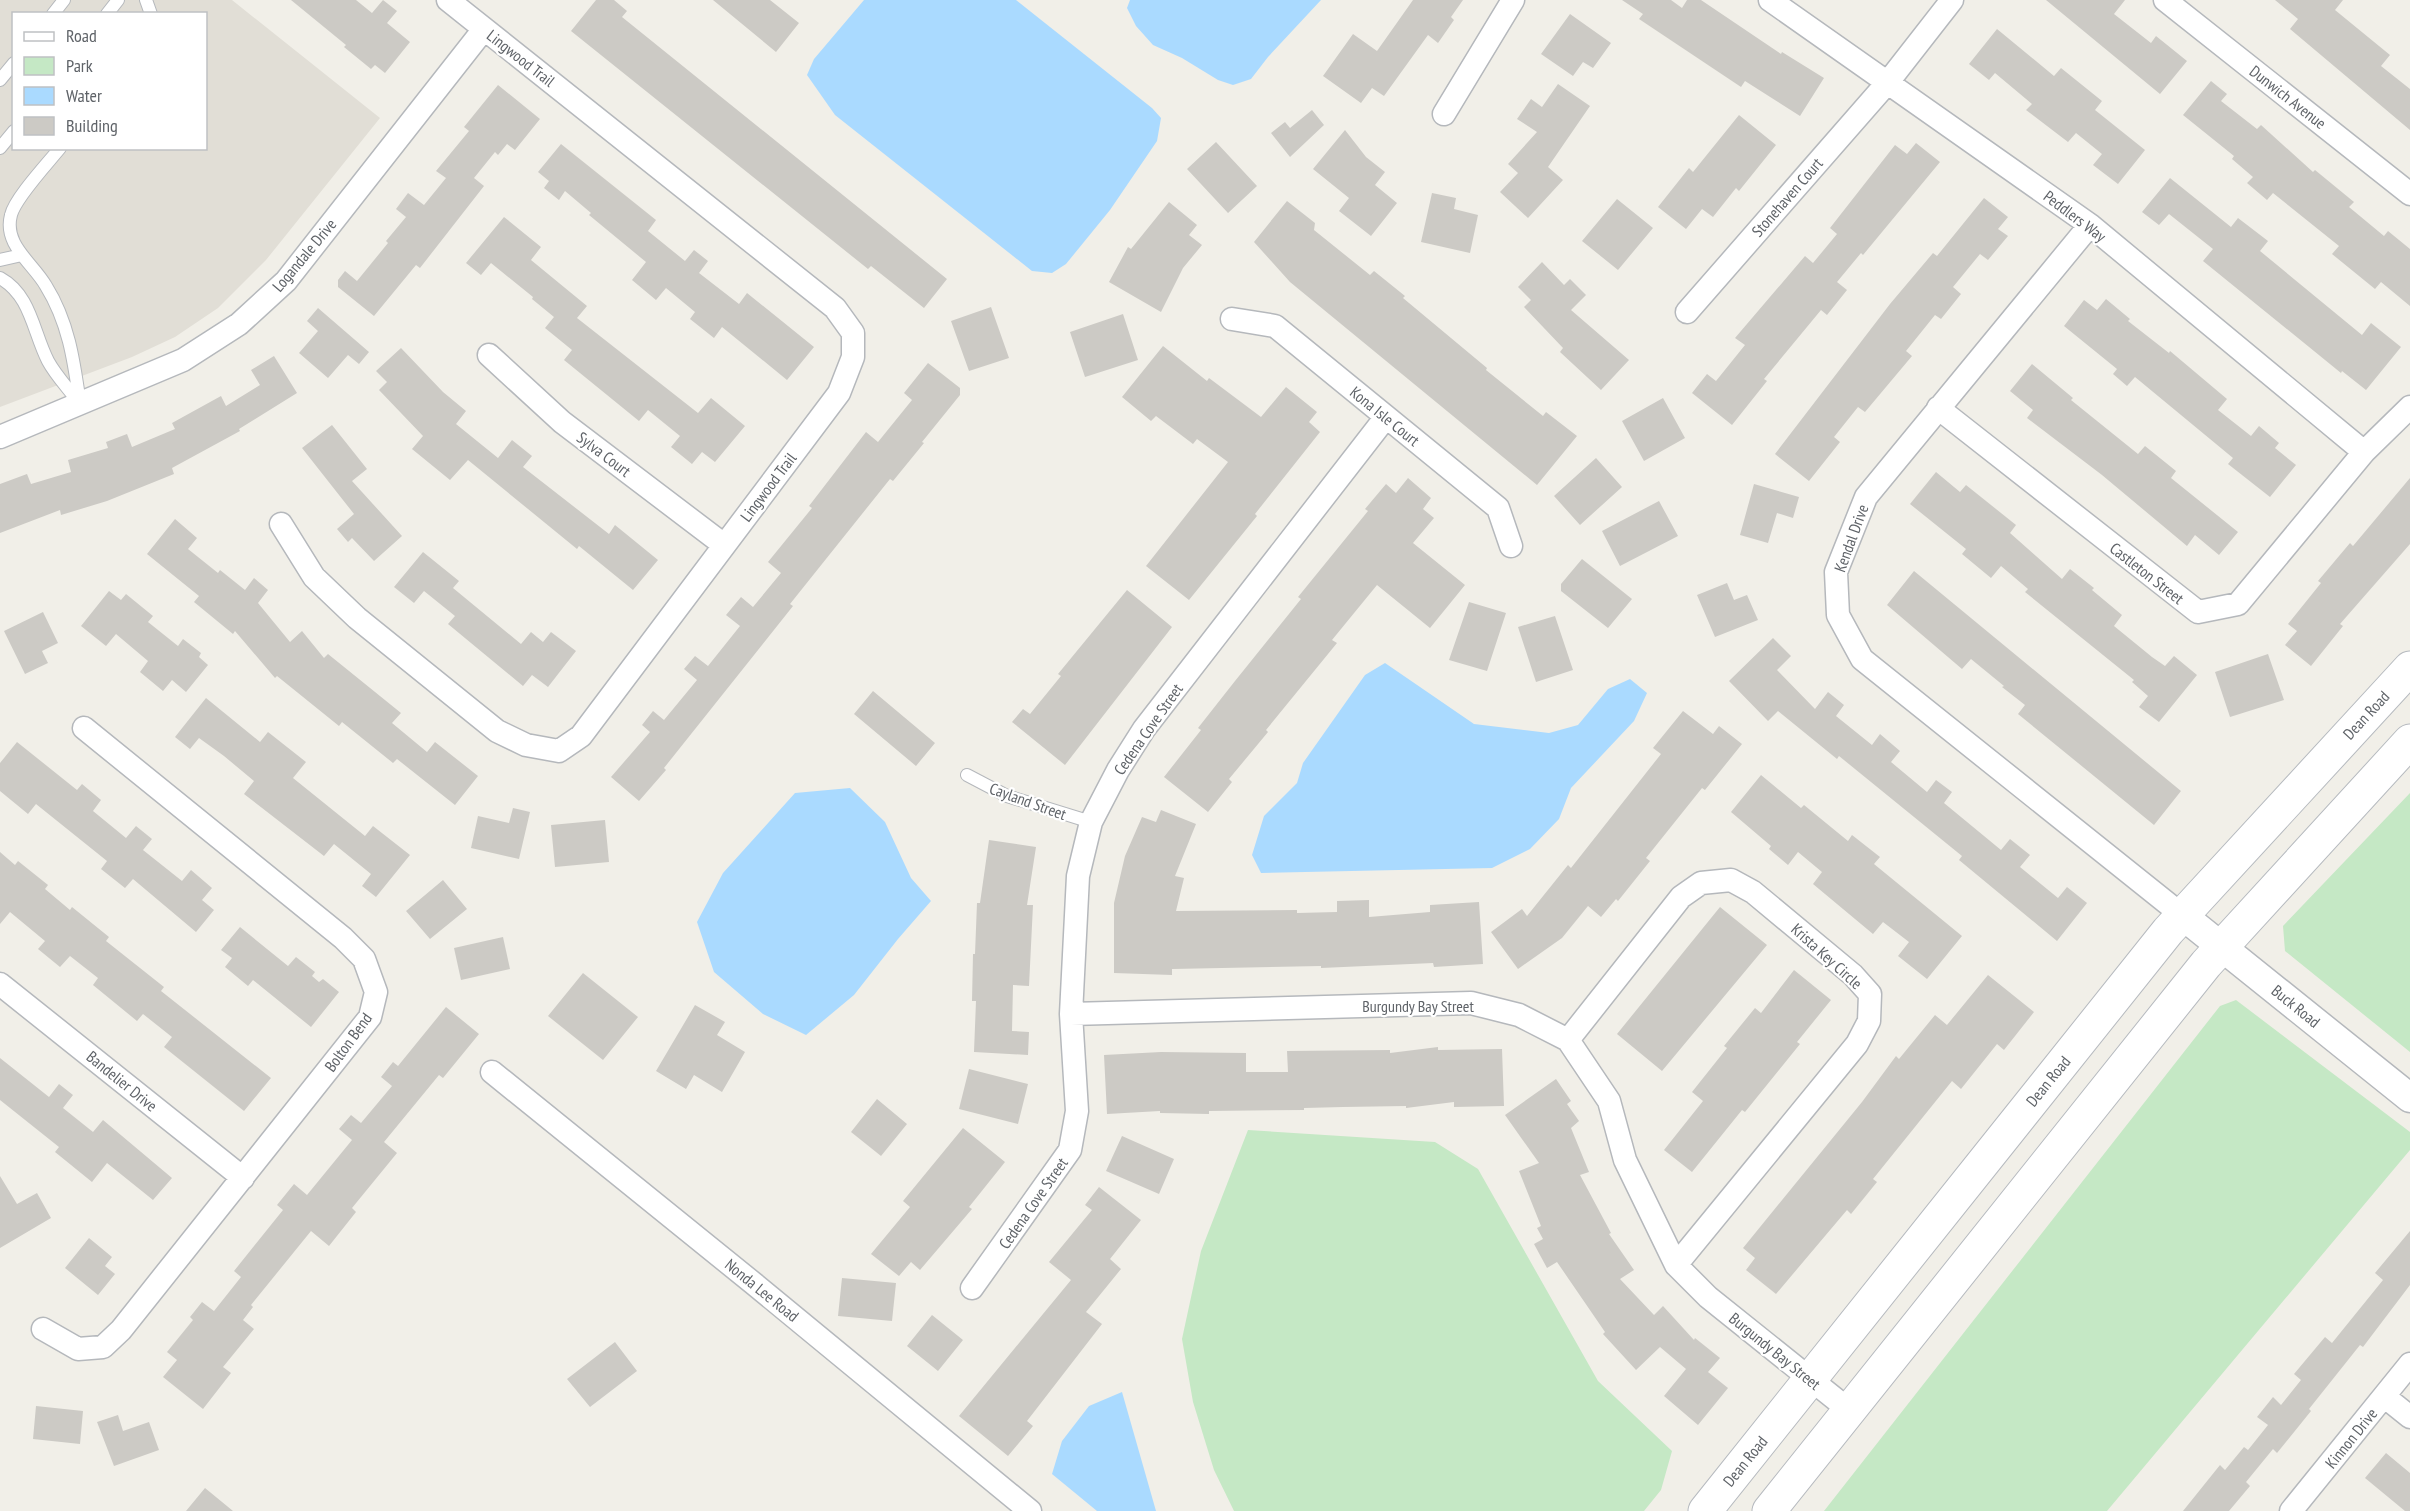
<svg xmlns="http://www.w3.org/2000/svg" width="2410" height="1511" font-family="'PT Sans Narrow',sans-serif">
  <style>
    .education { fill: #e1ded6; fill-rule: evenodd }
    .green { fill: #c5e8c5 }
    .water { fill: #aadaff }
    .building { fill: #cccac5 }
    .lines { fill: none; stroke-linecap: round; stroke-linejoin: round }
    .service-casing { stroke: #b5b8bc; stroke-width: 14 }
    .minor-casing { stroke: #b5b8bc; stroke-width: 25 }
    .tertiary-casing { stroke: #b5b8bc; stroke-width: 31 }
    .secondary-casing { stroke: #b6babf; stroke-width: 35 }
    .service { stroke: #fff; stroke-width: 12 }
    .minor { stroke: #fff; stroke-width: 22 }
    .tertiary { stroke: #fff; stroke-width: 28 }
    .secondary { stroke: #fff; stroke-width: 33 }
    .labels { text-anchor: middle; dominant-baseline: central; stroke-width: 4.5; stroke-linejoin: round; paint-order: stroke }
    .street-label { font-size: 16px; fill: #5f6368; stroke: #fff }
  </style>
  <rect width="100%" height="100%" fill="#f1efe8"/>
  <path class="education" d="M0,0H232L380,118L266,260L218,308L175,337L132,357L0,407ZM14,14H206V148H14Z"/>
  <path class="green" d="M2410,793V1052L2285,951L2283,926Z
    M2236,1000L2410,1132V1150L2107,1511H1824L2220,1006Z
    M1248,1130L1435,1142L1478,1169L1598,1381L1672,1451L1661,1490L1644,1511H1234L1214,1470L1193,1402L1182,1339L1201,1251Z"/>
  <path class="water" d="M864,0H1016L1152,108L1161,118L1157,141L1110,210L1066,264L1052,273L1032,271L835,115L807,75L814,59Z
    M1130,0H1321L1268,57L1251,79L1233,85L1218,80L1182,58L1153,45L1136,26L1127,8Z
    M1385,663L1474,724L1549,733L1578,725L1608,689L1630,679L1647,693L1634,721L1571,788L1559,819L1530,849L1492,868L1261,873L1252,855L1264,816L1297,783L1303,763L1365,675Z
    M850,788L885,822L911,878L931,901L898,939L854,995L806,1035L763,1014L714,972L697,922L723,873L795,793Z
    M1122,1392L1156,1511H1097L1052,1474L1062,1441L1089,1406Z"/>
  <path class="building" d="M291,0H356L372,13L383,0L397,11L387,23L410,42L385,73L375,65L371,69L344,47L346,45Z
    M596,0H614L627,11L622,17L947,279L924,308L871,266L868,269L571,31Z
    M713,0H770L799,23L776,52Z
    M1413,0H1463L1451,17L1454,20L1438,43L1428,35L1384,96L1372,88L1361,103L1323,76L1353,34L1377,51Z
    M1622,0H1671L1682,8L1687,0H1701L1781,54L1782,52L1824,78L1800,116L1745,81L1741,87L1639,19L1643,14Z
    M2046,0H2125L2114,14L2151,43L2156,36L2187,61L2160,94Z
    M2275,0H2343L2335,10L2390,55L2381,66L2410,89V130L2290,29L2298,19Z
    M1570,14L1611,43L1593,68L1583,62L1573,76L1541,54Z
    M1997,29L2054,76L2061,68L2102,101L2095,110L2145,150L2118,184L2093,165L2102,154L2076,133L2068,142L2026,110L2032,104L1995,73L1989,80L1969,64Z
    M2211,81L2227,94L2221,101L2257,129L2261,125L2313,172L2315,170L2354,202L2349,207L2384,236L2388,231L2410,249V306L2381,282L2375,289L2332,254L2339,246L2273,193L2267,200L2247,183L2253,177L2232,159L2234,156L2183,115Z
    M1558,84L1590,106L1548,167L1563,180L1528,218L1500,192L1518,173L1508,164L1537,132L1517,119L1531,99L1542,107Z
    M498,85L540,119L515,150L507,144L498,155L495,152L474,178L484,186L420,268L416,265L374,316L338,287V280L345,271L357,281L388,243L386,241L406,217L396,209L408,193L424,205L446,178L436,171L469,131L464,127Z
    M1312,110L1324,125L1290,157L1271,133L1285,122L1290,128Z
    M1739,115L1776,145L1739,191L1736,188L1713,217L1702,209L1686,229L1658,207L1689,168L1693,172Z
    M1345,130L1366,157L1385,172L1375,185L1397,203L1371,236L1339,211L1349,198L1313,169Z
    M1216,142L1257,186L1228,213L1187,169Z
    M1916,143L1940,162L1863,255L1861,253L1837,282L1847,290L1827,315L1821,310L1764,379L1767,381L1732,425L1692,393L1707,374L1716,381L1745,345L1735,338L1805,256L1813,263L1837,234L1830,228L1895,145L1907,154Z
    M561,144L656,220L648,231L685,261L694,250L708,261L699,273L739,304L747,293L814,347L787,380L722,327L714,338L690,319L695,312L666,288L656,300L632,280L646,262L589,215L591,213L565,191L559,200L544,188L549,181L538,172Z
    M2170,178L2231,227L2238,218L2268,241L2260,251L2362,335L2371,323L2401,347L2366,390L2342,371L2341,373L2203,261L2213,249L2169,214L2159,225L2142,212Z
    M1432,193L1456,198L1454,209L1478,215L1470,253L1421,242Z
    M1984,198L2008,217L1998,229L2008,236L1988,260L1980,254L1953,287L1961,294L1941,319L1935,315L1906,351L1912,356L1865,412L1858,407L1834,437L1840,442L1809,481L1775,454L1890,304L1933,253L1937,256Z
    M1617,199L1653,228L1618,270L1582,241Z
    M1287,201L1315,223L1314,230L1370,275L1374,271L1405,296L1403,298L1487,368L1486,370L1543,416L1546,412L1577,436L1537,485L1290,282L1254,242Z
    M1169,202L1197,225L1189,235L1202,245L1183,268L1161,312L1109,282L1128,247L1131,249Z
    M504,217L541,247L531,260L587,306L577,318L698,413L711,398L745,426L715,462L702,452L692,464L671,447L680,436L648,410L639,421L564,360L572,350L545,328L554,317L532,299L533,297L491,263L481,275L466,263Z
    M1542,262L1564,285L1570,279L1586,295L1571,310L1629,360L1601,390L1560,352L1563,348L1524,307L1531,300L1518,287Z
    M2106,299L2130,319L2128,321L2169,353L2170,351L2227,399L2218,410L2251,436L2259,426L2279,443L2275,448L2296,465L2270,497L2228,464L2233,458L2135,377L2127,386L2113,374L2117,369L2064,326L2084,300L2097,310Z
    M991,307L1009,358L969,371L951,321Z
    M318,308L369,352L359,364L348,355L328,378L299,353L318,331L307,321Z
    M1123,314L1138,360L1085,377L1070,332Z
    M1163,346L1207,381L1209,378L1261,417L1286,387L1317,412L1309,422L1320,432L1255,514L1257,516L1189,600L1146,566L1228,462L1197,439L1193,444L1156,416L1151,421L1122,397Z
    M401,348L443,392L466,411L456,424L498,458L512,440L532,456L523,467L609,534L615,525L658,560L633,590L579,546L577,549L468,460L450,480L412,449L423,436L379,390L387,382L376,371Z
    M274,356L297,393L239,429L240,431L172,468L174,474L107,501L61,515L60,510L0,533V484L27,474L31,484L71,472L68,460L108,448L106,442L127,434L132,447L175,429L172,423L221,396L226,406L260,385L251,370Z
    M928,363L960,388V395L922,442L924,443L893,481L890,479L790,604L793,606L664,768L666,770L639,801L611,777L650,732L642,725L653,711L664,720L697,680L684,669L695,656L708,666L740,626L726,615L741,597L753,607L781,573L768,562L812,508L809,506L866,432L878,442L912,400L904,393Z
    M2032,364L2073,398L2071,400L2138,454L2145,446L2176,471L2171,478L2238,532L2219,555L2195,535L2187,546L2102,475L2027,418L2033,410L2010,391Z
    M1663,398L1685,438L1644,461L1622,421Z
    M332,425L367,469L352,481L402,536L374,561L352,538L348,542L337,529L354,514L302,448Z
    M1596,458L1622,487L1580,525L1554,496Z
    M1936,472L1960,492L1966,485L2016,525L2010,533L2062,579L2070,569L2094,588L2092,590L2122,615L2114,626L2152,657L2165,666L2174,656L2197,675L2159,722L2139,707L2148,696L2132,682L2134,680L2025,592L2028,589L2001,566L1991,578L1962,554L1966,549L1910,504Z
    M1408,478L1431,498L1423,509L1434,518L1413,543L1465,585L1430,628L1377,585L1332,640L1337,643L1266,730L1268,732L1229,779L1232,782L1208,812L1164,777L1201,730L1198,728L1235,681L1301,599L1298,597L1368,511L1365,509L1386,484L1396,493Z
    M2410,478V544L2340,624L2343,626L2311,666L2285,645L2297,631L2288,624L2321,583L2318,581L2350,543L2353,546Z
    M1754,484L1799,497L1793,518L1777,513L1768,543L1740,535Z
    M1659,501L1678,536L1620,566L1602,531Z
    M175,519L197,538L188,549L218,573L220,570L245,590L254,578L268,590L258,603L290,642L302,631L324,658L328,654L401,713L392,723L427,752L435,742L478,776L455,805L397,759L393,763L342,722L339,726L277,676L275,678L235,631L233,634L194,602L199,596L147,554Z
    M423,552L459,581L453,588L521,644L531,632L543,642L551,632L576,651L548,687L532,675L523,686L448,624L455,616L424,591L414,603L394,587Z
    M1582,559L1632,599L1608,628L1561,591V584Z
    M1914,571L2181,791L2154,825L2018,714L2025,705L2002,687L2004,686L1971,659L1962,669L1887,605Z
    M1727,583L1734,600L1747,595L1758,620L1715,637L1697,595Z
    M1127,590L1172,627L1065,765L1012,722L1023,709L1030,714L1061,676L1058,674Z
    M109,591L121,600L126,594L153,616L148,622L178,646L183,639L201,653L199,657L208,665L186,692L172,680L163,691L140,672L148,661L116,634L106,646L81,626Z
    M1469,602L1506,613L1487,671L1449,660Z
    M43,612L58,643L42,651L48,663L25,674L4,631Z
    M1555,616L1573,670L1536,682L1518,627Z
    M1773,638L1791,656L1777,670L1815,709L1828,692L1844,705L1836,716L1872,745L1880,734L1900,751L1891,762L1927,792L1936,780L1952,792L1944,803L2001,850L2010,839L2030,855L2020,867L2058,898L2067,887L2087,903L2057,941L1959,860L1962,856L1839,756L1837,759L1778,711L1768,721L1729,681Z
    M2268,654L2284,700L2230,717L2215,672Z
    M873,691L935,743L916,766L854,714Z
    M206,698L260,742L268,732L306,762L293,778L365,836L373,826L410,855L376,897L362,886L371,874L334,844L324,856L244,794L254,781L224,756L199,738L190,749L175,737Z
    M1683,711L1713,734L1719,726L1742,744L1705,790L1702,788L1646,858L1650,861L1618,901L1616,899L1601,917L1588,906L1562,938L1518,969L1491,932L1522,909L1527,916L1568,865L1571,868L1661,754L1653,748Z
    M17,742L77,790L82,784L101,800L93,811L126,838L136,826L152,839L143,850L182,881L191,870L212,888L202,900L214,910L196,932L133,879L125,888L101,869L107,861L36,804L28,814L0,791V763Z
    M1761,775L1801,808L1804,805L1848,841L1852,835L1880,857L1874,864L1962,936L1927,979L1898,956L1909,942L1883,922L1873,934L1813,884L1822,872L1798,852L1788,865L1769,849L1771,846L1731,812Z
    M513,808L530,812L519,859L471,848L478,816L509,823Z
    M1161,810L1196,824L1175,876L1184,878L1176,911L1297,910V913L1337,912V901L1369,900V917L1430,912V905L1479,902L1483,964L1434,967L1433,963L1321,968V966L1172,969V975L1114,973V903L1125,856L1142,817L1156,822Z
    M605,820L609,862L555,867L551,825Z
    M989,840L1036,847L1027,905H1033L1029,986L1013,985L1012,1031L1029,1032L1028,1055L974,1052L976,1001H972L973,954H975L977,903H980Z
    M0,852L15,865L18,861L48,885L45,889L70,910L72,907L109,937L106,941L164,987L161,991L271,1078L244,1111L164,1047L172,1037L143,1014L137,1021L93,985L98,978L70,956L60,967L38,949L45,941L10,912L0,924Z
    M443,880L467,909L430,939L406,911Z
    M1720,907L1767,945L1662,1071L1617,1034Z
    M240,927L288,966L296,957L315,972L312,976L319,982L323,979L339,992L311,1027L253,980L248,986L225,967L232,958L221,950Z
    M503,937L510,969L461,980L454,948Z
    M1794,970L1831,1000L1797,1042L1800,1044L1745,1112L1742,1110L1692,1172L1664,1150L1703,1101L1692,1092L1727,1048L1724,1046L1755,1008L1761,1013Z
    M583,973L638,1017L603,1060L548,1016Z
    M1988,975L2034,1012L2004,1050L1997,1044L1961,1089L1952,1081L1873,1179L1877,1182L1851,1214L1847,1210L1776,1294L1746,1270L1755,1258L1743,1248L1862,1102L1896,1056L1899,1059L1935,1015L1947,1025Z
    M695,1005L725,1022L717,1035L745,1052L722,1092L694,1075L686,1089L656,1071Z
    M446,1007L479,1034L443,1078L439,1075L384,1142L397,1153L352,1208L356,1212L329,1246L311,1231L251,1305L253,1307L243,1320L254,1329L223,1367L231,1373L203,1409L163,1377L177,1360L167,1352L193,1320L190,1317L202,1302L214,1311L241,1277L234,1271L283,1210L277,1205L294,1184L307,1195L352,1140L339,1129L351,1115L361,1123L392,1086L381,1077L393,1062L398,1066Z
    M1438,1047V1050L1502,1049L1504,1106L1454,1107V1102L1406,1108V1106L1343,1107L1304,1108V1110L1209,1111V1114L1160,1113V1111L1107,1114L1104,1055L1161,1052L1246,1053V1072H1288L1287,1051L1390,1050V1053Z
    M0,1058L49,1097L59,1084L73,1095L63,1108L93,1132L103,1120L172,1178L153,1200L107,1163L92,1182L55,1152L59,1147L0,1100Z
    M969,1069L1028,1084L1018,1124L959,1109Z
    M1556,1079L1571,1101L1567,1104L1579,1121L1571,1128L1589,1172L1580,1175L1611,1233L1609,1234L1634,1270L1620,1279L1654,1315L1663,1306L1694,1340L1695,1338L1720,1358L1708,1372L1728,1388L1698,1425L1664,1396L1686,1369L1660,1347L1636,1370L1603,1334L1605,1332L1557,1262L1547,1268L1534,1244L1543,1239L1537,1228L1541,1226L1519,1171L1539,1163L1505,1115Z
    M877,1099L907,1124L881,1156L851,1132Z
    M963,1128L1005,1162L969,1207L972,1209L920,1270L911,1262L899,1276L871,1254L910,1207L903,1201Z
    M1122,1136L1174,1159L1159,1194L1106,1171Z
    M0,1176L17,1204L37,1193L51,1218L0,1248Z
    M1099,1187L1141,1220L1110,1259L1121,1269L1086,1312L1102,1324L1027,1421L1033,1426L1008,1456L959,1416L1071,1280L1049,1262L1092,1210L1085,1205Z
    M2410,1231V1285L2363,1347L2360,1345L2309,1409L2311,1411L2277,1453L2273,1449L2246,1482L2250,1486L2229,1511H2183L2220,1465L2225,1470L2244,1447L2248,1450L2268,1425L2257,1417L2273,1397L2281,1405L2301,1380L2294,1374L2325,1337L2332,1343L2383,1280L2375,1273Z
    M89,1238L112,1257L105,1266L115,1274L98,1295L65,1268Z
    M842,1278L896,1283L892,1321L838,1316Z
    M932,1315L963,1340L938,1371L907,1346Z
    M615,1342L637,1371L590,1407L567,1379Z
    M36,1406L83,1411L80,1444L33,1439Z
    M118,1415L123,1431L149,1422L159,1450L114,1466L97,1422Z
    M2386,1453L2410,1473V1511H2405L2365,1478Z
    M205,1488L233,1511H186Z"/>
  <g class="lines">
    <g class="service-casing">
      <path id="service" d="M146,0L151,14
        M53,14L64,0
        M107,14L118,0
        M0,80L14,63
        M0,148L14,131
        M60,148C48,163 15,198 11,215C3,245 33,263 46,286C69,323 74,362 80,404
        M0,260L22,255
        M0,278C31,295 33,332 48,361C56,376 69,389 79,403
        M967,775L1007,796L1091,822"/>
    </g>
    <g class="minor-casing">
      <path id="minor" d="M1770,0L2090,225L2364,452
        M2165,0L2410,194
        M1444,114L1513,0
        M2090,225L1866,497L1836,572L1838,615L1862,659L2182,915
        M1687,312L1888,82L1952,0
        M1232,319L1275,326L1498,508L1511,546
        M489,355L562,422L724,545
        M1938,408L2198,612L2238,604L2364,452L2410,407
        M0,437L183,360L239,324L286,281L484,29
        M281,524L314,577L357,618L497,731L526,745L559,751L581,736L839,393L853,357V333L835,308L448,0
        M0,984L243,1178
        M1071,1014L1471,1003L1519,1015L1568,1040L1609,1101L1625,1160L1676,1265L1708,1297L1849,1410
        M1568,1040L1681,897L1701,883L1731,880L1753,892L1853,975L1870,994L1869,1021L1857,1044L1676,1265
        M492,1072L753,1283L1030,1511
        M972,1288L1070,1150L1077,1111L1071,1014L1078,876L1091,822L1118,770L1144,729L1386,417
        M43,1329L78,1349L103,1347L121,1330L370,1017L376,992L364,959L343,938L84,728
        M2385,1397L2410,1417
        M2291,1511L2410,1364"/>
    </g>
    <g class="tertiary-casing">
      <path id="tertiary" d="M2182,915L2410,1098"/>
    </g>
    <g class="secondary-casing">
      <path id="secondary" d="M1705,1511L2168,931L2410,668
        M1769,1511L2206,964L2410,741"/>
    </g>
    <use href="#service" class="service"/>
    <use href="#minor" class="minor"/>
    <use href="#tertiary" class="tertiary"/>
    <use href="#secondary" class="secondary"/>
  </g>
  <g class="labels">
    <g class="street-label">
      <text transform="translate(521 58) rotate(38)">Lingwood Trail</text>
      <text transform="translate(2288 97) rotate(38)">Dunwich Avenue</text>
      <text transform="translate(1787 197) rotate(-49)">Stonehaven Court</text>
      <text transform="translate(2075 216) rotate(37)">Peddlers Way</text>
      <text transform="translate(304 255) rotate(-50)">Logandale Drive</text>
      <text transform="translate(1385 416) rotate(39)">Kona Isle Court</text>
      <text transform="translate(604 454) rotate(37)">Sylva Court</text>
      <text transform="translate(768 487) rotate(-53)">Lingwood Trail</text>
      <text transform="translate(1851 538) rotate(-70)">Kendal Drive</text>
      <text transform="translate(2147 573) rotate(38)">Castleton Street</text>
      <text transform="translate(2366 715) rotate(-47)">Dean Road</text>
      <text transform="translate(1148 729) rotate(-55)">Cedena Cove Street</text>
      <text transform="translate(1028 801) rotate(20)">Cayland Street</text>
      <text transform="translate(1827 956) rotate(42)">Krista Key Circle</text>
      <text x="1418" y="1006">Burgundy Bay Street</text>
      <text transform="translate(2296 1006) rotate(39)">Buck Road</text>
      <text transform="translate(348 1042) rotate(-54)">Bolton Bend</text>
      <text transform="translate(122 1081) rotate(39)">Bandelier Drive</text>
      <text transform="translate(2048 1081) rotate(-51)">Dean Road</text>
      <text transform="translate(1033 1203) rotate(-55)">Cedena Cove Street</text>
      <text transform="translate(762 1290) rotate(39)">Nonda Lee Road</text>
      <text transform="translate(1775 1351) rotate(39)">Burgundy Bay Street</text>
      <text transform="translate(2351 1438) rotate(-51)">Kinnon Drive</text>
      <text transform="translate(1745 1461) rotate(-51)">Dean Road</text>
    </g>
  </g>
  <rect x="12" y="12" width="195" height="138" fill="#ffffff" stroke="#bfc1c3" stroke-width="1.5"/>
  <rect x="24" y="32" width="30" height="9" fill="#ffffff" stroke="#bfc1c3" stroke-width="1.5"/>
  <text x="66" y="42" font-size="18" fill="#5f6368">Road</text>
  <rect x="24" y="57" width="30" height="18" fill="#c5e8c5" stroke="#bfc1c3" stroke-width="1.5"/>
  <text x="66" y="72" font-size="18" fill="#5f6368">Park</text>
  <rect x="24" y="87" width="30" height="18" fill="#aadaff" stroke="#bfc1c3" stroke-width="1.5"/>
  <text x="66" y="102" font-size="18" fill="#5f6368">Water</text>
  <rect x="24" y="117" width="30" height="18" fill="#cccac5" stroke="#bfc1c3" stroke-width="1.5"/>
  <text x="66" y="132" font-size="18" fill="#5f6368">Building</text>
</svg>
